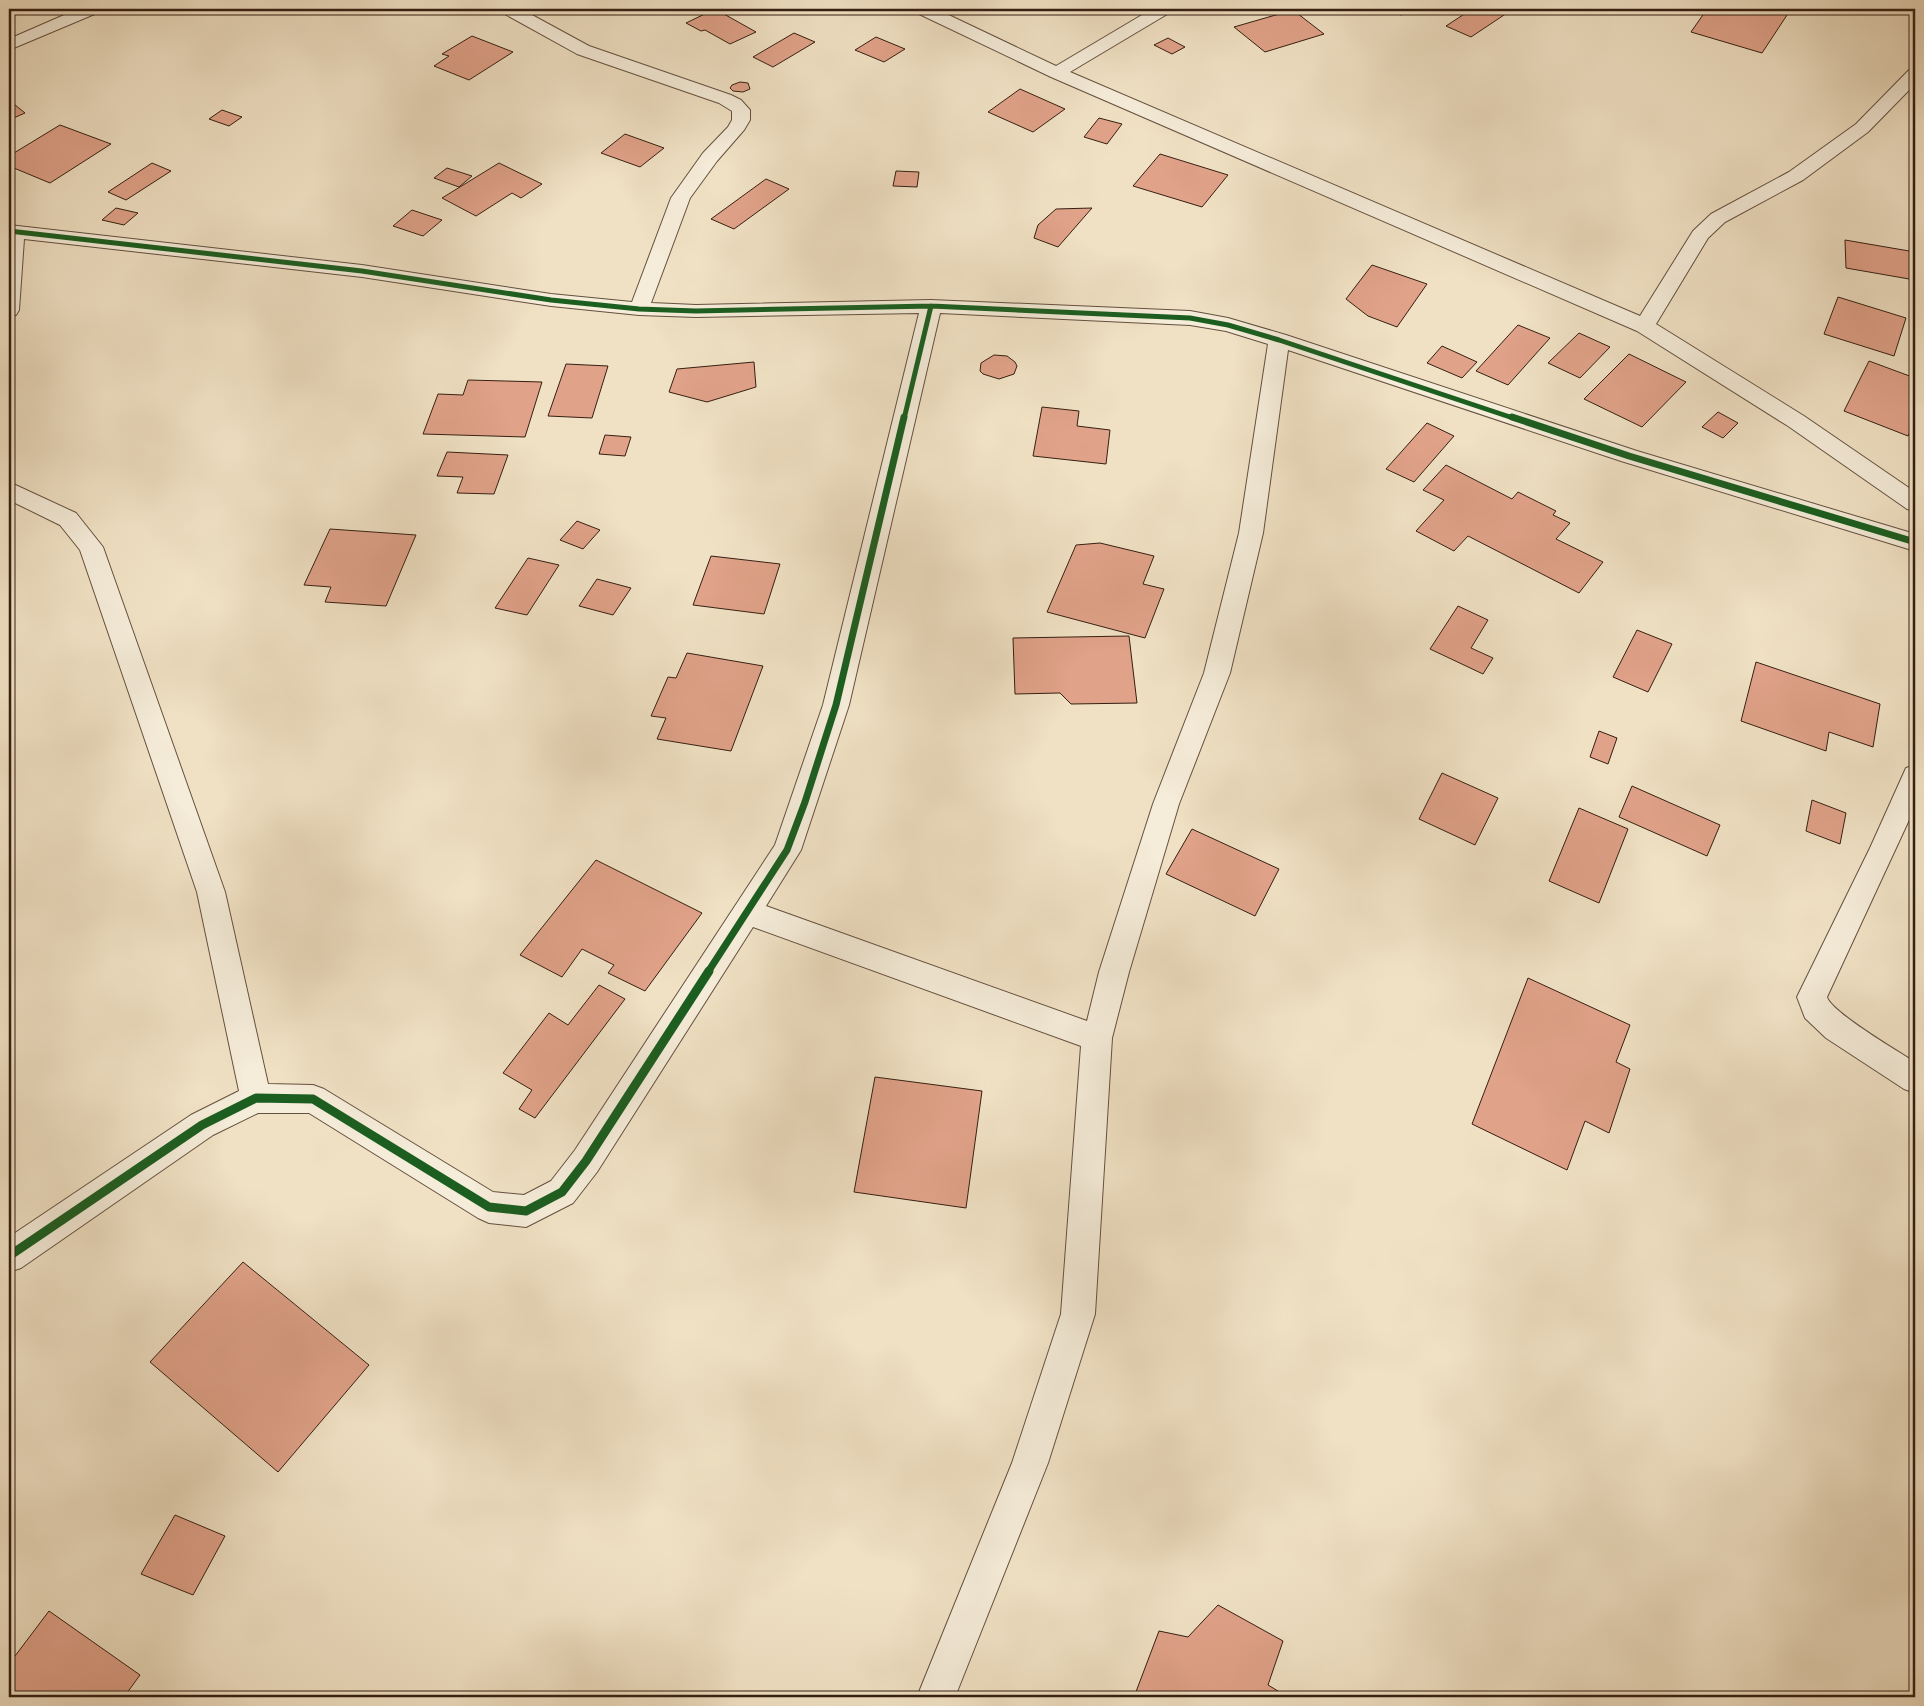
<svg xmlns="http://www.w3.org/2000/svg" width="1924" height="1706" font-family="'IM FELL DW Pica',serif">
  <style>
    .building { fill: #e0a289; stroke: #351f11 }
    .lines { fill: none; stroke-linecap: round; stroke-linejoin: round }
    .minor-casing { stroke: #64503e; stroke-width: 2 }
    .minor { fill: #f5ecd9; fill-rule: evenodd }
    .cycleway-far2-casing { stroke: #f5ecd9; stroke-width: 7 }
    .cycleway-far1-casing { stroke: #f5ecd9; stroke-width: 10 }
    .cycleway-casing { stroke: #f5ecd9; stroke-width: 12 }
    .cycleway-far2 { stroke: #1b5e20; stroke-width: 5 }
    .cycleway-far1 { stroke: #1b5e20; stroke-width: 7 }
    .cycleway { stroke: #1b5e20; stroke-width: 9 }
  </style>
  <rect width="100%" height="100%" fill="#f0e1c4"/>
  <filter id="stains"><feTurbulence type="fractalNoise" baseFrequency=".004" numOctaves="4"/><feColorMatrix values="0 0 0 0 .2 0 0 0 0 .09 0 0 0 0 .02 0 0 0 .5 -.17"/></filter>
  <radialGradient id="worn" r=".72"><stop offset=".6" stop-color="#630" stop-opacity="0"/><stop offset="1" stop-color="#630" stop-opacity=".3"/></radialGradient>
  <path class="building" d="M715,9L756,32L730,44L705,30L701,31L686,23Z
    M1383,9H1409L1401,15Z
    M1472,9H1496L1507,13L1471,37L1446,26Z
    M1707,9H1791L1762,53L1691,32Z
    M1293,10L1324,34L1265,52L1234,27Z
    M794,33L815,42L773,67L753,57Z
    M472,36L513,52L469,80L434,66L449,56L442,54Z
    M876,37L905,49L884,62L855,50Z
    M1168,38L1185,47L1172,54L1154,45Z
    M740,82L748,83L750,89L743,92L733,91L730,88L732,85Z
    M1020,89L1065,109L1033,132L988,112Z
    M9,100L25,113L9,120Z
    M222,110L242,117L229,126L209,119Z
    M1099,118L1122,124L1107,144L1084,137Z
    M60,125L111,144L50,183L9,166V156Z
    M625,134L664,148L640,167L601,153Z
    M1160,154L1228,175L1202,207L1133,186Z
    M152,163L171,171L126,200L108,192Z
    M499,163L542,184L521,198L512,193L476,216L442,198Z
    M447,168L472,176L459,187L434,178Z
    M896,171L919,172L917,187L893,186Z
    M766,179L789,189L734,229L711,219Z
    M116,208L138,213L124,225L102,220Z
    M1092,208L1058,247L1034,238L1038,225L1056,209Z
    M412,210L442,220L423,236L393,226Z
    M1845,240L1915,252V280L1846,268Z
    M1372,265L1427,284L1397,327L1368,316L1346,299Z
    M1838,297L1906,318L1894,356L1824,334Z
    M1518,325L1550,338L1508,385L1476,371Z
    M1579,333L1610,347L1580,378L1548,363Z
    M1442,346L1477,362L1462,378L1427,363Z
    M1629,354L1686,382L1642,427L1584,399Z
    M994,355L1007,356L1015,362L1017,366L1014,374L999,379L983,374L980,371L981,363Z
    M1869,361L1915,378V421L1908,436L1844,411Z
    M754,362L756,387L707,402L669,392L677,369Z
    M566,364L608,366L592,418L548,416Z
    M468,380L542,382L525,437L423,434L438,394L463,395Z
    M1042,407L1079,411L1077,426L1110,430L1106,464L1033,456Z
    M1718,412L1738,423L1723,438L1702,427Z
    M1427,423L1454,436L1414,482L1386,469Z
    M605,435L631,437L625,456L599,454Z
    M447,452L508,455L494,494L457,493L463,477L437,476Z
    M1446,465L1512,499L1518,492L1556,511L1553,515L1570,523L1556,539L1603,562L1579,593L1468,536L1454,551L1416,531L1444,500L1423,490Z
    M577,521L600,530L583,549L560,540Z
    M330,529L416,535L386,606L325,602L331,587L304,585Z
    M1100,543L1154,556L1143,584L1164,589L1145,638L1047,612L1076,545Z
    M711,556L780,564L764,614L693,605Z
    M528,558L559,565L527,615L495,608Z
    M597,579L631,588L613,615L579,606Z
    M1458,606L1488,620L1471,648L1493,658L1483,674L1430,649Z
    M1637,630L1672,644L1648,692L1613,677Z
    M1129,636L1137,703L1071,704L1060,693L1015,694L1013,638Z
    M687,653L763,666L731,751L657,739L666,718L651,716L668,677L676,678Z
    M1756,662L1880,704L1873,747L1829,732L1826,751L1741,721Z
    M1599,731L1617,738L1608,764L1590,757Z
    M1442,773L1498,798L1475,845L1419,819Z
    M1632,786L1720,825L1707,856L1619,817Z
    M1812,800L1846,813L1840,844L1806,831Z
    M1579,808L1628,829L1599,903L1549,881Z
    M1192,829L1279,869L1255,916L1166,874Z
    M596,860L702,913L645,991L608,973L614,965L582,949L562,977L520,955Z
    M1528,978L1630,1025L1616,1062L1630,1069L1609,1133L1585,1121L1567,1170L1472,1124Z
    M599,985L625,999L535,1118L519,1109L532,1090L503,1073L549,1013L568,1025Z
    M875,1077L982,1091L966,1208L854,1192Z
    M243,1262L369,1365L278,1472L150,1362Z
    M175,1515L225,1536L193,1595L141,1574Z
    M1218,1605L1283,1641L1268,1685L1288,1697H1134L1159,1631L1188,1637Z
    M49,1611L140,1675L124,1697H9V1664Z"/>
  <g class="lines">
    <g class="minor-casing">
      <path id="minor" d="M78,9H99L97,13L9,50V39Z
        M501,9H521L589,46L731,95L741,100L750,110V120L744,130L717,161L690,198L651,303L696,305L931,300L1190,311L1228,318L1286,335L1637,451L1915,534V551L1621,461L1288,350L1263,533L1230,673L1179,804L1129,972L1112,1038L1095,1314L1048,1463L955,1697H917L1012,1463L1061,1314L1081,1046L753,927L597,1172L573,1203L526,1227L489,1223L478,1218L309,1113H258L213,1135L21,1268L9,1272V1237L191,1115L239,1091L197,892L80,550L60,525L9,500V482L76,513L103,547L225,892L268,1084L313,1085L324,1089L493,1192L524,1195L551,1181L575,1150L775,845L823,705L919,313L696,317L639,315L551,306L362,277L24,239L19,310L16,315L9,316V225L362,265L551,294L632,302L671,198L703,153L728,127L732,120V111L719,103L577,54L503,13ZM940,313L1190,325L1226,331L1268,344L1239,533L1204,673L1153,804L1099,972L1087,1021L766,906L801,850L849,705Z
        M915,9H936L1056,66L1152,9H1171L1169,13L1070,72L1640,316L1693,231L1711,214L1789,172L1856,124L1909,70L1915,69V84L1868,132L1803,180L1725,222L1708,238L1656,324L1804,416L1915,492V511L1907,509L1788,426L1637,331L1051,77L917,13Z
        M1915,765V807L1827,997C1831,1012 1899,1052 1915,1062V1093L1904,1089L1826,1038L1805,1018L1797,997L1870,848L1906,768Z"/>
    </g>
    <use href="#minor" class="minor"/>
    <g class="cycleway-far2-casing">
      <path id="cycleway-far2" d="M9,231L362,271L551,300L639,309L696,311L931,306L1190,318L1228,325L1279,340L1516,419
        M904,419L931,306"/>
    </g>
    <g class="cycleway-far1-casing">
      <path id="cycleway-far1" d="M1512,417L1629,456L1915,542
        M708,972L787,850L805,802L836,705L904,417"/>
    </g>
    <g class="cycleway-casing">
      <path id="cycleway" d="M9,1256L202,1125L256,1098L313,1099L489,1207L526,1211L562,1192L586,1161L709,971"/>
    </g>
    <use href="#cycleway-far2" class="cycleway-far2"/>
    <use href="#cycleway-far1" class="cycleway-far1"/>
    <use href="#cycleway" class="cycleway"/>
  </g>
  <rect width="1924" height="1706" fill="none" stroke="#f0e1c4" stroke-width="30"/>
  <rect x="10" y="10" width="1904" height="1686" fill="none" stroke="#351f11" stroke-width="2.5"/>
  <rect x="15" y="15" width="1894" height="1676" fill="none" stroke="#351f11"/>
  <rect width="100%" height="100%" filter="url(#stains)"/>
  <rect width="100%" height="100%" fill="url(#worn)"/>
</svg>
